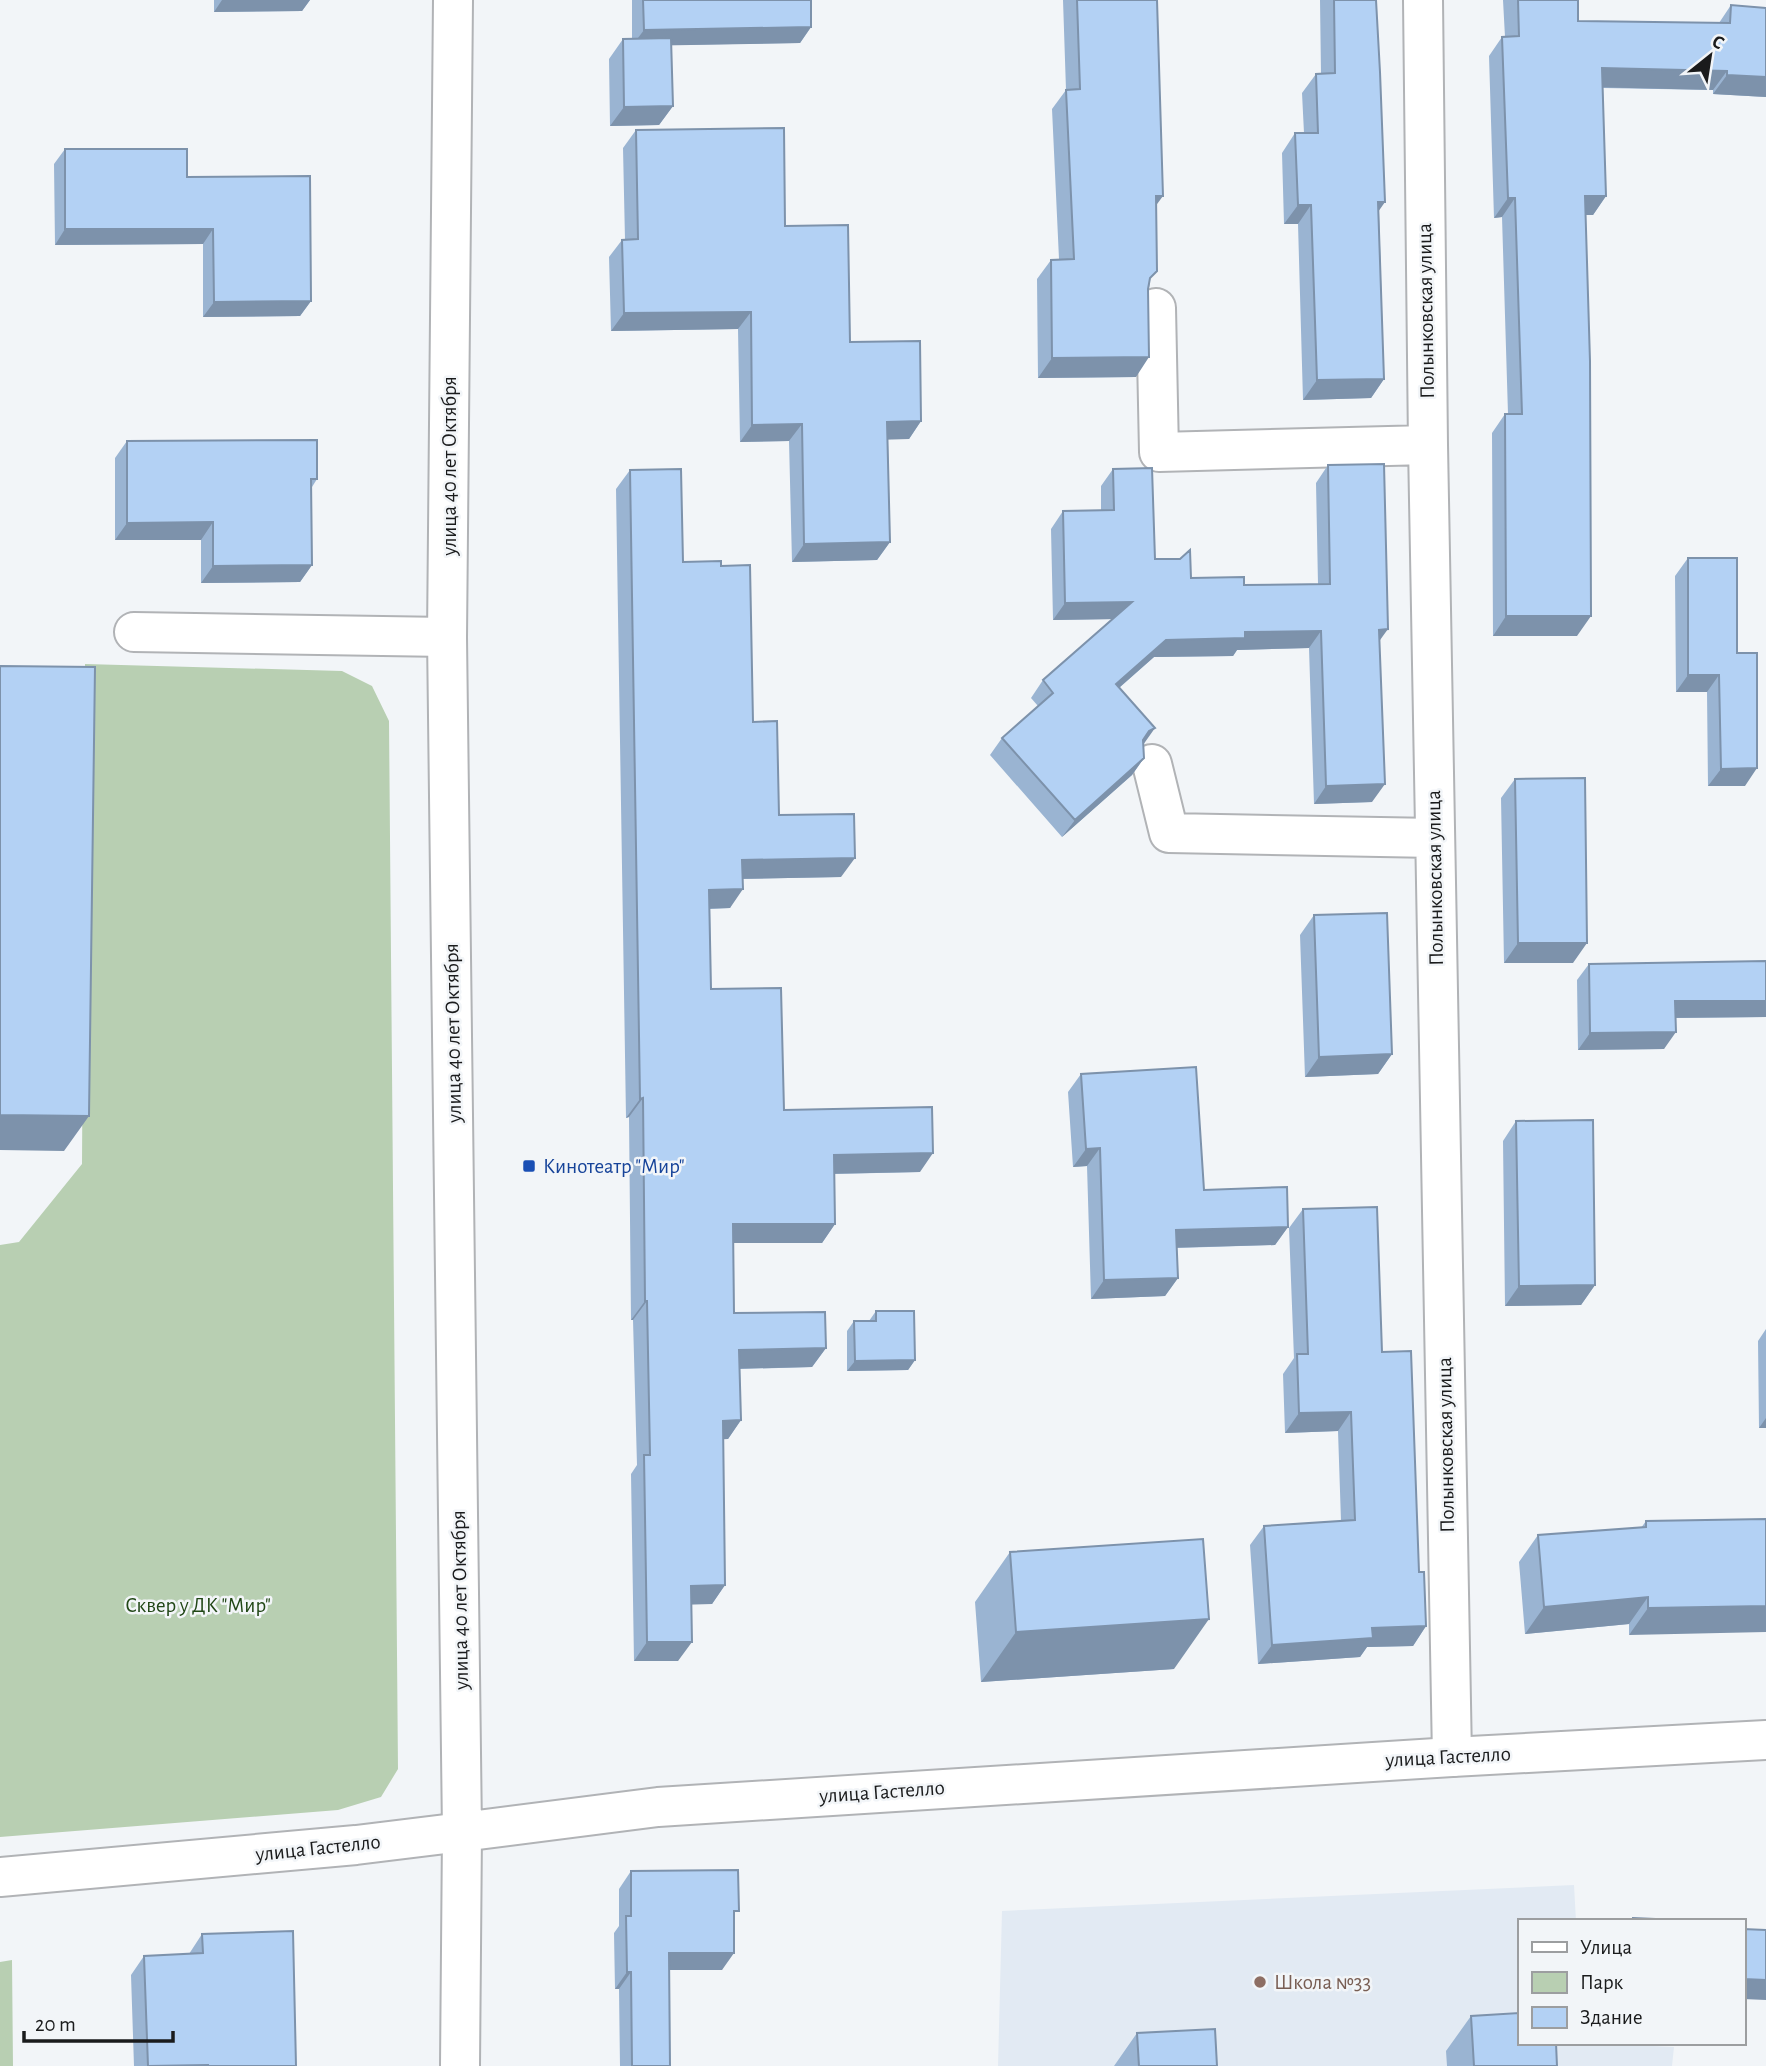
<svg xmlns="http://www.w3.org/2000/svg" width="1766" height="2066" font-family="'Alegreya Sans',sans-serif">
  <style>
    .built { fill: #e2eaf3 }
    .green { fill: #b8cfb2 }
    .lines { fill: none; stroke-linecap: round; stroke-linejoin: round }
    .minor-casing { stroke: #b1b3b6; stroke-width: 42 }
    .major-casing { stroke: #b1b3b6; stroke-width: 42 }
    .minor { stroke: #fff; stroke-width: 38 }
    .major { stroke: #fff; stroke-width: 38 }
    .wall { fill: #9ab4d2 }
    .shaded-wall { fill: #7d92ab }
    .building { fill: #b3d1f4; stroke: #7d92ab; stroke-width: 2 }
    .transit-dot { fill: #1a4fb4; stroke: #f2f5f8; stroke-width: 2.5 }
    .education-dot { fill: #8d6e63; stroke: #f2f5f8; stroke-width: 2.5 }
    .labels { text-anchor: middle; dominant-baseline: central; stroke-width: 5; stroke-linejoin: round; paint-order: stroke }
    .street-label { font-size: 21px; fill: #1a1b1c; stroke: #f2f5f8 }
    .transit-label { font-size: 21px; fill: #164399; stroke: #f2f5f8; text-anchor: start }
    .park-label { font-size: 21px; fill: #214716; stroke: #f2f5f8 }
    .education-label { font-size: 21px; fill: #785e54; stroke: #f2f5f8; text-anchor: start }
  </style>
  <rect width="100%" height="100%" fill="#f2f5f8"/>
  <path class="built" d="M1574,1885L1576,1921H1519V2043H1590L1674,2047L1672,2066H998L1002,1911Z"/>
  <path class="green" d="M85,664L342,671L372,686L389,721L398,1769L381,1797L338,1810L0,1837V1245L19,1242L82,1164Z
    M12,1960L13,2066H0V1962Z"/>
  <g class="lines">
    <g class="minor-casing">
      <path id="minor" d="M1423,0L1428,445L1452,1757
        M1156,308L1159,452L1428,445
        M134,632L447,637
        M1152,764L1169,833L1435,838
        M0,1877L356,1845L462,1832"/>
    </g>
    <g class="major-casing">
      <path id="major" d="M453,0L447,637L462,1832L460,2066
        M462,1832L658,1807L1452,1757L1766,1740"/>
    </g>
    <use href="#minor" class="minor"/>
    <use href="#major" class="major"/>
  </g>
  <path class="wall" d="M214,0H310L302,11L214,12Z
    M632,0H811V27L800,43L671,45L673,106L659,125L610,126L609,59L623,39H632Z
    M1063,0H1157L1156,205L1150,281L1136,377L1038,378L1037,279L1051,260L1059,259L1052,109L1066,90Z
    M1320,0H1376L1379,211L1384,379L1371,398L1303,400L1298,224H1284L1282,153L1295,133H1304L1302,93L1316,74H1321Z
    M1503,0H1578V21L1719,23L1731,5L1766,97L1713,94V90L1603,88L1606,196L1593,215H1586L1577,636H1493L1492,433L1505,414H1508L1502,217L1494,218L1489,56L1502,37H1505Z
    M636,130L785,226L850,342L921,421L909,439H888L890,542L877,560L792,562L789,441L740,442L738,329L611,331L609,257L622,240H625L623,148Z
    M65,149L187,177L311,301L300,316L203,317V244L55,245L54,164Z
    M127,441L317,479L312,487V565L300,582L201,583V540H115V458Z
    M1328,465L1380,641L1372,802L1314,804L1309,648L1237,650L1233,656L1154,657L1119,688L1144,743V758L1132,775L1062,837L990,755L1002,738L1038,706L1031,698L1043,680L1112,619L1053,620L1051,529L1063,511H1101V486L1113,469L1155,559L1191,578L1244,585L1318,584L1316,483Z
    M630,470L683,562L721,566L753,722L779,815L841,877L743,879L730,908L710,909L711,989L784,1110L920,1172L834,1174L835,1224L822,1243H733L734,1313L826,1348L812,1367L740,1369L741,1420L728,1439H723L725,1585L712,1604H691L678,1661H634L631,1474L637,1465L633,1320H631L629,1117L626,1118L616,489Z
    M1688,558L1737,653L1745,786H1708L1707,692H1676L1675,576Z
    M1515,779L1573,963H1504L1501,798Z
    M1314,915L1392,1054L1378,1074L1305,1077L1300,935Z
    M1589,964L1766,1017L1675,1018L1664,1049L1578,1050L1577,980Z
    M1081,1074L1204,1190L1288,1227L1275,1245L1177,1248L1178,1278L1165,1296L1091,1299L1087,1166L1073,1167L1068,1092Z
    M1516,1121L1595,1285L1581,1305L1505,1306L1503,1141Z
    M1303,1209L1382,1352L1419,1572L1426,1626L1413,1646L1367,1647L1360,1657L1258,1664L1250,1545L1264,1526L1341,1521L1338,1431L1285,1433L1283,1374L1294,1358L1289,1228Z
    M876,1311L915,1360L908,1370L847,1371V1331L854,1321H869Z
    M1766,1329V1428H1759L1758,1341Z
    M1766,1519L1629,1635V1624L1525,1634L1519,1562L1538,1535L1641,1528L1646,1521Z
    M1010,1552L1174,1669L981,1682L975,1602Z
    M631,1871L734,1918L722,1970H669L670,2066H620L619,1989H615L614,1933L619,1926V1889Z
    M202,1934L296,2066H134L131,1975L144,1956L189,1954Z
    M1471,2016L1557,2066H1447L1446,2051Z
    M1137,2033L1217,2066H1114Z"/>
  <path class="shaded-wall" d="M222,0H310L302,11L214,12Z
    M811,27L800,43L632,46L644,30Z
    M1602,68L1727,71L1713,90L1588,87Z
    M1727,75L1766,77V97L1713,94Z
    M673,106L659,125L610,126L624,107Z
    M1156,196H1163L1149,215Z
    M1585,196H1606L1593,215H1572Z
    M1508,198H1515L1502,217L1494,218Z
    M1378,202H1385L1371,222Z
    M1298,205H1311L1298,224H1284Z
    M65,229H213L203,244L55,245Z
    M311,301L300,316L203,317L214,302Z
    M751,312L738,329L611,331L624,313Z
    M1149,357L1136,377L1038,378L1052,358Z
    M1384,379L1371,398L1303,400L1317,380Z
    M921,421L909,439L875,440L887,422Z
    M802,424L789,441L740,442L752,425Z
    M213,522L201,540H115L127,523Z
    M890,542L877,560L792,562L804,544Z
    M312,565L300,582L201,583L213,566Z
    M1132,602L1120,619L1053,620L1065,603Z
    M1506,616H1591L1577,636H1493Z
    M1388,629L1375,647L1379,630Z
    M1321,631L1309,648L1237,650L1233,656L1154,657L1104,701L1116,684L1166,640L1245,632Z
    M1688,675H1719L1707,692H1676Z
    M1155,728L1143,745L1136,749L1149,731Z
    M1144,758L1132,775L1062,837L1075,820Z
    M1757,768L1745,786H1708L1721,769Z
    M1385,784L1372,802L1314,804L1326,786Z
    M855,858L841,877L729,879L742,860Z
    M743,889L730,908L696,909L709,890Z
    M1518,943H1587L1573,963H1504Z
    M1675,1001H1766V1017L1663,1018Z
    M1676,1032L1664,1049L1578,1050L1590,1033Z
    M1392,1054L1378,1074L1305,1077L1319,1057Z
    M643,1098L629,1117L626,1118L640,1099Z
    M0,1115L89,1116L64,1151L0,1150Z
    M1100,1148L1087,1166L1073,1167L1086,1149Z
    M933,1153L920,1172L820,1174L834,1155Z
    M733,1224H835L822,1243H720Z
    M1288,1227L1275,1245L1163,1248L1176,1230Z
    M1178,1278L1165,1296L1091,1299L1104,1280Z
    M1595,1285L1581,1305L1505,1306L1519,1286Z
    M645,1301H647L633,1320H631Z
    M826,1348L812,1367L726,1369L739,1350Z
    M915,1360L908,1370L847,1371L855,1361Z
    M1351,1412L1338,1431L1285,1433L1299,1413Z
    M1766,1418V1428H1759Z
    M741,1420L728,1439L709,1440L723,1421Z
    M725,1585L712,1604L677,1605L691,1586Z
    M1648,1597L1629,1624L1525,1634L1544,1607Z
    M1766,1606V1632L1629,1635L1648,1608Z
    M1209,1619L1174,1669L981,1682L1016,1632Z
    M1426,1626L1413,1646L1367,1647L1360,1657L1258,1664L1272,1645L1372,1628Z
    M647,1642H692L678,1661H634Z
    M669,1953H734L722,1970H657Z
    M627,1972H631L619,1989H615Z
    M1743,1979L1766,1980V2000L1743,1999Z"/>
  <path class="building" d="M643,0H811V27L644,30Z
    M1077,0H1157L1163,196H1156L1157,271L1150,278L1148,289L1149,357L1052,358L1051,260L1074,259L1066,90L1080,89Z
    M1334,0H1376L1380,72L1385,202H1378L1384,379L1317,380L1311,205H1298L1295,133H1318L1316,74L1335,73Z
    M1518,0H1578V21L1730,23L1731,5L1766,8V77L1727,75V71L1602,68L1606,196H1585L1590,361L1591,616H1506L1505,414H1522L1515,198H1508L1502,37L1519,36Z
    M671,38L673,106L624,107L623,39Z
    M784,128L785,226L848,225L850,342L920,341L921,421L887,422L890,542L804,544L802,424L752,425L751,312L624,313L622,240L638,239L636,130Z
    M65,149H187V177L310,176L311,301L214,302L213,229H65Z
    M317,440V479H311L312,565L213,566V522L127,523V441Z
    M1384,464L1388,629L1379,630L1385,784L1326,786L1321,631L1245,632V638L1166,640L1116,684L1155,728L1149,731L1143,740L1144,758L1075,820L1002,738L1053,693L1043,680L1132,602L1065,603L1063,511L1114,510L1113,469L1152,468L1155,559H1180L1190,550L1191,578L1244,577V585L1330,584L1328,465Z
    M681,469L683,562L721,561V566L750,565L753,722L777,721L779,815L854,814L855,858L742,860L743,889L709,890L711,989L781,988L784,1110L932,1107L933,1153L834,1155L835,1224H733L734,1313L825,1312L826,1348L739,1350L741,1420L723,1421L725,1585L691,1586L692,1642H647L644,1455H650L647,1301H645L643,1098L640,1099L630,470Z
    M1688,558H1737V653H1757V768L1721,769L1719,675H1688Z
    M0,666L95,667L89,1116L0,1115Z
    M1585,778L1587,943H1518L1515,779Z
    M1387,913L1392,1054L1319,1057L1314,915Z
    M1766,961V1001H1675L1676,1032L1590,1033L1589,964Z
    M1196,1067L1204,1190L1287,1187L1288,1227L1176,1230L1178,1278L1104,1280L1100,1148L1086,1149L1081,1074Z
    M1593,1120L1595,1285L1519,1286L1516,1121Z
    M1377,1207L1382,1352L1411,1351L1419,1572H1424L1426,1626L1372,1628L1373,1638L1272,1645L1264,1526L1355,1520L1351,1412L1299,1413L1297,1354H1308L1303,1209Z
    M876,1311H914L915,1360L855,1361L854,1321H876Z
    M1766,1519V1606L1648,1608V1597L1544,1607L1538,1535L1646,1527V1521Z
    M1203,1539L1209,1619L1016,1632L1010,1552Z
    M738,1870L739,1911H734V1953H669L670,2066H632L631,1972H627L626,1916H631V1871Z
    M1633,1918L1701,1921H1633Z
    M1743,1929L1766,1930V1980L1743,1979Z
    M293,1931L296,2066H208V2065L148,2066L144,1956L203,1953L202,1934Z
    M1519,2013V2043H1556L1557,2066H1474L1471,2016Z
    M1215,2029L1217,2066H1139L1137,2033Z"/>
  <rect class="transit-dot" x="522" y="1159" width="14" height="14" rx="3.5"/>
  <circle class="education-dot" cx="1260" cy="1982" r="7"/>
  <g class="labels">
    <g class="street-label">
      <text transform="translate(1426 311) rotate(-91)">Полынковская улица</text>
      <text transform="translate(449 466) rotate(-90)">улица 40 лет Октября</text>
      <text transform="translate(1435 878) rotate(-91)">Полынковская улица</text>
      <text transform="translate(453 1033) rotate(-91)">улица 40 лет Октября</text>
      <text transform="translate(1446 1445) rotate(-91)">Полынковская улица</text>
      <text transform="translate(460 1600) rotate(-91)">улица 40 лет Октября</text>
      <text transform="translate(1448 1757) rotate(-3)">улица Гастелло</text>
      <text transform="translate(882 1792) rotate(-4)">улица Гастелло</text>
      <text transform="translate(318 1848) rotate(-6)">улица Гастелло</text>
    </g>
    <g class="transit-label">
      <text x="543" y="1166">Кинотеатр "Мир"</text>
    </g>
    <g class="park-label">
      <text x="198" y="1605">Сквер у ДК "Мир"</text>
    </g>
    <g class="education-label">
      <text x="1274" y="1982">Школа №33</text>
    </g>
  </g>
  <rect x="1518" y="1919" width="228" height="126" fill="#f2f5f8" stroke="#9c9ea0" stroke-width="2"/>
  <rect x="1532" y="1942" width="35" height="10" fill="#ffffff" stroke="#9c9ea0" stroke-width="2"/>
  <text x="1580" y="1954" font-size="21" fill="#1a1b1c">Улица</text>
  <rect x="1532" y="1972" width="35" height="21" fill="#b8cfb2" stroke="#9c9ea0" stroke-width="2"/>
  <text x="1580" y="1989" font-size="21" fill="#1a1b1c">Парк</text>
  <rect x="1532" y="2007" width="35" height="21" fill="#b3d1f4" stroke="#9c9ea0" stroke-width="2"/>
  <text x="1580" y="2024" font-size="21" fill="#1a1b1c">Здание</text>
  <g transform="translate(1710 56) rotate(30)" stroke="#f2f5f8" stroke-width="5" paint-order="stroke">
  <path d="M0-5L12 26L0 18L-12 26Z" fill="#1a1b1c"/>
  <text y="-10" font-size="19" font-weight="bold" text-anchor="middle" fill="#1a1b1c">С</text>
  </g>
  <path d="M24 2031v10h149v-10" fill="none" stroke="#1a1b1c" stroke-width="3.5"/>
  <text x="35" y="2031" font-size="21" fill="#1a1b1c" stroke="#f2f5f8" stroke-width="5" paint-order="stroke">20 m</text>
</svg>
